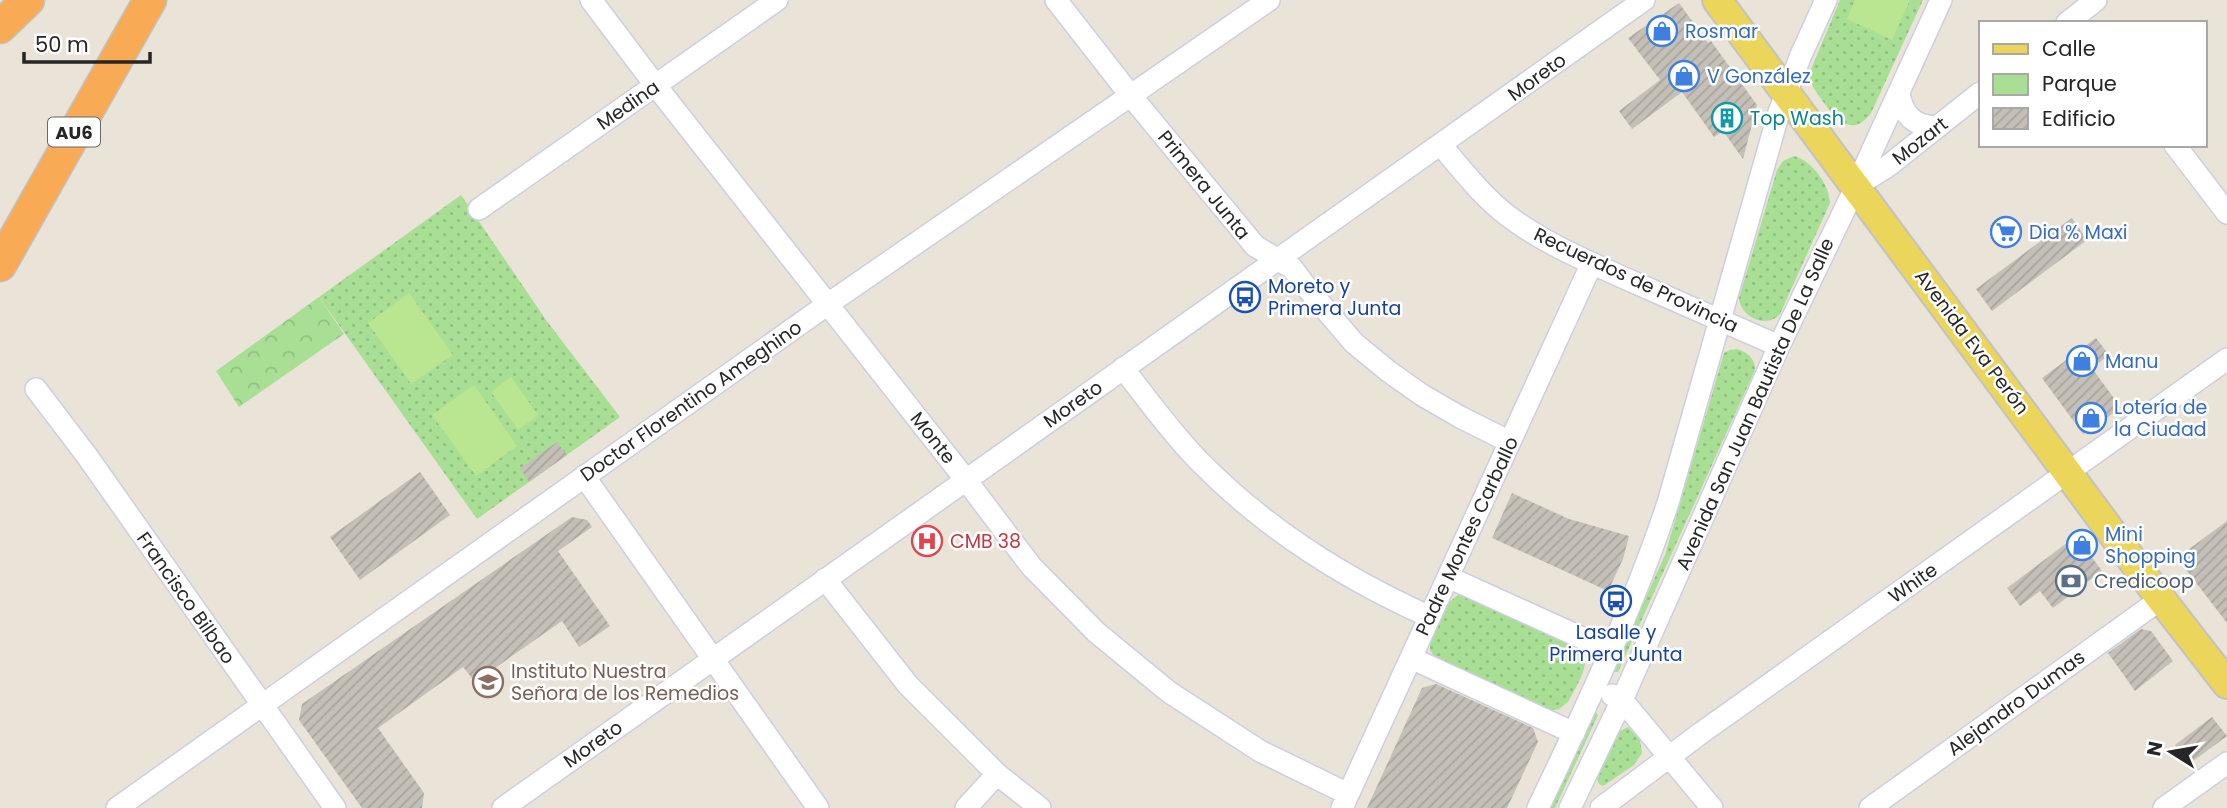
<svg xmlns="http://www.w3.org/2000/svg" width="2227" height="808" font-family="Poppins,sans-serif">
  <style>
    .green { fill: url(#green-dots) }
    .forest { fill: url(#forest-crowns) }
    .pitch { fill: #bae691 }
    .building { fill: url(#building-hatch) }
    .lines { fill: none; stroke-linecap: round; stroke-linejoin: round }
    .minor-casing { stroke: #cdcfe0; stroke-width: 24 }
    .major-casing { stroke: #c2c2c2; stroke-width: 32 }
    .highway-casing { stroke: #c2c2c2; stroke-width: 35 }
    .minor { stroke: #fff; stroke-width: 21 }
    .major { stroke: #ebd65b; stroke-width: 28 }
    .highway { stroke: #f8aa54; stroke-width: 32 }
    .labels { text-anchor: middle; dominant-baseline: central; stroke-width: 5; stroke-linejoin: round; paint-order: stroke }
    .shield { fill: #fff; stroke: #676767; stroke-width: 2 }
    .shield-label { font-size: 18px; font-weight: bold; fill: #262626 }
    .shop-label { font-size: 19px; fill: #366cbe; stroke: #fff; text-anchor: start }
    .street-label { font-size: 19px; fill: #262626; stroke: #fff }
    .culture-label { font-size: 19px; fill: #0d838f; stroke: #fff; text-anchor: start }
    .transit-label { font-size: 19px; fill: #164399; stroke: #fff; text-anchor: start }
    .health-label { font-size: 19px; fill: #be3a42; stroke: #fff; text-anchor: start }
    .service-label { font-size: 19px; fill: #4e5e75; stroke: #fff; text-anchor: start }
    .education-label { font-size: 19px; fill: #785e54; stroke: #fff; text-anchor: start }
  </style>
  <defs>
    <pattern id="green-dots" width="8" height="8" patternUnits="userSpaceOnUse" patternTransform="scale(1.75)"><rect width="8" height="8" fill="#a8df95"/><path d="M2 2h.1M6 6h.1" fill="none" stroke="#90bf80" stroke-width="1.8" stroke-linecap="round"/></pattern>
    <pattern id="forest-crowns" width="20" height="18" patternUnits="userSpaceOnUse" patternTransform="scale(1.75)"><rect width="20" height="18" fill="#a8df95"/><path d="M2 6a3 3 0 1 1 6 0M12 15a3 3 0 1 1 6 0" fill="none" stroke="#90bf80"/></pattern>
    <pattern id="building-hatch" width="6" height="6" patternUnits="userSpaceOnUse" patternTransform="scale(1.75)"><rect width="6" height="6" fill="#c4c0b8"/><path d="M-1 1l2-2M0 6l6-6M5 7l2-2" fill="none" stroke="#a8a59e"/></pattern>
  </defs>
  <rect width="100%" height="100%" fill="#e9e3d8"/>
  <path class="green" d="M1840,0H1923L1871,113C1852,138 1837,120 1824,103C1817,93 1810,85 1809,74Z
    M1794,156C1811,160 1830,185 1830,203L1780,314C1767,329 1741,318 1739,298L1777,170L1783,161Z
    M461,195L546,320L620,417L477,519L319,297Z
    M1737,349C1748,353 1755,358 1755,370L1618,672H1614L1613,670L1665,555L1724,353L1730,350Z
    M1464,594L1581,647C1593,664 1576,686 1568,702L1559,709L1550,711L1436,659L1430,650V641L1447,604L1458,595Z
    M1596,712L1598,715L1555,808H1550Z
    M1628,727L1640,740L1642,753L1634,765L1603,786L1599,784L1597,779L1620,731Z"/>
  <path class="forest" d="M319,297L344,334L239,407L216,371Z"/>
  <path class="pitch" d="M1855,0H1910L1892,40L1847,19Z
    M409,293L453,355L411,384L368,323Z
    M511,377L538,415L518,430L491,392Z
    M474,385L517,446L476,476L432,415Z"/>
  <path class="building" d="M1679,3L1708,43L1711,41L1757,105L1743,159L1723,131L1714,137L1682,92L1632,129L1619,111L1660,80L1628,38Z
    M2072,218L2087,240L1992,311L1976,289Z
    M2096,338L2109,355L2092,368L2121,408L2083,434L2042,378Z
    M557,442L567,455L529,482L520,468Z
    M420,472L450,515L360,580L330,537Z
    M1512,493L1569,519L1629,536L1623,559L1608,591L1492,538Z
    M572,517L587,520L592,527L558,551L610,626L579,647L562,621L475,682L463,667L378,728L424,793L422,808H362L299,720L302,704Z
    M2227,521V623L2177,558Z
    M2076,536L2102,571L2053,608L2040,591L2020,606L2007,588Z
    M2141,629L2151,631L2173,661L2135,691L2108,653Z
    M1436,684L1533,728L1538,742L1507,808H1367L1422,688Z
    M2212,717L2227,736L2189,764L2175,745Z"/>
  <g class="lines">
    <g class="minor-casing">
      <path id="minor" d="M591,0L656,86L966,480L1031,566L1096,632L1169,692L1260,751L1348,794
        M1056,0L1131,96L1255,246L1292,268L1307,288L1354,343L1388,371L1422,395L1460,417L1510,442
        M2067,23L2096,0
        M1899,93C1903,116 1914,126 1937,127
        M1441,145C1462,170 1482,196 1508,216C1545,244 1589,262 1631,281C1680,303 1730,324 1779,346
        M2175,145L2227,213
        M1856,186L1888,166L1980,93
        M479,209L777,0
        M1123,368C1147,399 1170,431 1197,459C1264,528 1343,578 1430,617
        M36,389L87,456L335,808
        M584,476L818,808
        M1448,577L1611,651
        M825,579L908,685L997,774L1040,808
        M1411,658L1574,733
        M1612,695L1622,700L1712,808
        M117,808L828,304L1269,0
        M503,808L1644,0
        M966,808L997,774
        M1342,808L1592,263
        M1538,808C1586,708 1633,608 1668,503L1779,112L1801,55L1826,0
        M1570,808L1622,700L1779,346L1856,186L1941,0
        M1601,808L1701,733L2227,359
        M1870,808L2161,599
        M2164,808L2227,763"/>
    </g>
    <g class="major-casing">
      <path id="major" d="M1717,0L2161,599L2227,684"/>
    </g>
    <g class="highway-casing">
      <path id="highway" d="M0,27L28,0
        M0,265L150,0"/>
    </g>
    <use href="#minor" class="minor"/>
    <use href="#major" class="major"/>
    <use href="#highway" class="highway"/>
  </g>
  <defs>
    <g id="shop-ring" transform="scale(1.575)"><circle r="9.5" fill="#fff" stroke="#3f7fe0" stroke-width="1.5"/><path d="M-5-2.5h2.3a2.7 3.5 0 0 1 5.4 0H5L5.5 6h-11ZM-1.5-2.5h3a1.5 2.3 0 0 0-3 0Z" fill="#3f7fe0"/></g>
    <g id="building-ring" transform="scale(1.575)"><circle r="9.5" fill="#fff" stroke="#0f9aa8" stroke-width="1.5"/><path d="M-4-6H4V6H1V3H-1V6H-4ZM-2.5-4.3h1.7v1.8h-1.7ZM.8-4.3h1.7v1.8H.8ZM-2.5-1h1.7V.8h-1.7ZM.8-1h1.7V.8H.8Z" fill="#0f9aa8"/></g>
    <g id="supermarket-ring" transform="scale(1.575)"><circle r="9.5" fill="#fff" stroke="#3f7fe0" stroke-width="1.5"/><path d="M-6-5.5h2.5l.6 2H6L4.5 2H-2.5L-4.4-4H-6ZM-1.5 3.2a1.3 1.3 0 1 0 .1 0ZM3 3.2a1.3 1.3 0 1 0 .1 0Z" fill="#3f7fe0"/></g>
    <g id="bus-ring" transform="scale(1.575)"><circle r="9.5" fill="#fff" stroke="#1a4fb4" stroke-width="1.5"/><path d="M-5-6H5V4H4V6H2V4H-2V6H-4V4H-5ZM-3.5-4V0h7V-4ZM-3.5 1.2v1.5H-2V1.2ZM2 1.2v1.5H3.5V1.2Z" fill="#1a4fb4"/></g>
    <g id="hospital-ring" transform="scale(1.575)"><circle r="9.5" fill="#fff" stroke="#e0444e" stroke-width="1.5"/><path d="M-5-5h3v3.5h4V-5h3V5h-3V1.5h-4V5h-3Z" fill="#e0444e"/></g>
    <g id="bank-ring" transform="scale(1.575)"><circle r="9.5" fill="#fff" stroke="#5c6f8a" stroke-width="1.5"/><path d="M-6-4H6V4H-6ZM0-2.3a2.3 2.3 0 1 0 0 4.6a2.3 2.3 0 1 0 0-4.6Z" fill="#5c6f8a"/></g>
    <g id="school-ring" transform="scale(1.575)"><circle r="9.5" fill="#fff" stroke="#8d6e63" stroke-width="1.5"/><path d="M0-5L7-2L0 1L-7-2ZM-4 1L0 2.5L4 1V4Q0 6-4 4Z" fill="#8d6e63"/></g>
  </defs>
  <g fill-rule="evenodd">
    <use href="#shop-ring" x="1662" y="31"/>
    <use href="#shop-ring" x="1684" y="76"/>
    <use href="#building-ring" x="1727" y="118"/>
    <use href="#supermarket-ring" x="2006" y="232"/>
    <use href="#bus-ring" x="1245" y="297"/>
    <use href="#shop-ring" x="2082" y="361"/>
    <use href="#shop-ring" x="2091" y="418"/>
    <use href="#hospital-ring" x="927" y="541"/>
    <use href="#shop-ring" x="2082" y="545"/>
    <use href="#bank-ring" x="2071" y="581"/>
    <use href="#bus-ring" x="1616" y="601"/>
    <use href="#school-ring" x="488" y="682"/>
  </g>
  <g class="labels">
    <rect class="shield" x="48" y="117.5" width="52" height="29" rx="5"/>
    <g class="shield-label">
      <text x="74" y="132">AU6</text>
    </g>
    <g class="shop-label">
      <text x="1685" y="31">Rosmar</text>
      <text x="1707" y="76">V González</text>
      <text x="2029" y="232">Dia % Maxi</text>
      <text x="2105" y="361">Manu</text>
      <text x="2114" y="407">Lotería de<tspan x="2114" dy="22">la Ciudad</tspan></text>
      <text x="2105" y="534">Mini<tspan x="2105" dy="22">Shopping</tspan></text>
    </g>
    <g class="street-label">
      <text transform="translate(1537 77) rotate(-36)">Moreto</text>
      <text transform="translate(628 105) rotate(-35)">Medina</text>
      <text transform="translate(1920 141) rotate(-38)">Mozart</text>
      <text transform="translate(1204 185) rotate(51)">Primera Junta</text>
      <text transform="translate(1636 280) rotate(25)">Recuerdos de Provincia</text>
      <text transform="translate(1972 342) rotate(53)">Avenida Eva Perón</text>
      <text transform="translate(691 401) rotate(-35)">Doctor Florentino Ameghino</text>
      <text transform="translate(1073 404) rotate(-35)">Moreto</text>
      <text transform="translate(1755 404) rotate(-66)">Avenida San Juan Bautista De La Salle</text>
      <text transform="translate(933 438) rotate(52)">Monte</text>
      <text transform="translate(1467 536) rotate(-65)">Padre Montes Carballo</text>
      <text transform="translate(1913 583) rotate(-35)">White</text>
      <text transform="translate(186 598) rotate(55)">Francisco Bilbao</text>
      <text transform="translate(2016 703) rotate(-36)">Alejandro Dumas</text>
      <text transform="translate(593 744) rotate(-35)">Moreto</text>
    </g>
    <g class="culture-label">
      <text x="1750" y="118">Top Wash</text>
    </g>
    <g class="transit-label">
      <text x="1268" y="286">Moreto y<tspan x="1268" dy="22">Primera Junta</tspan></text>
      <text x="1616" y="632" text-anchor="middle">Lasalle y<tspan x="1616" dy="22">Primera Junta</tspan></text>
    </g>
    <g class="health-label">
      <text x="950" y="541">CMB 38</text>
    </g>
    <g class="service-label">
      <text x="2094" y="581">Credicoop</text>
    </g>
    <g class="education-label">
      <text x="511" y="671">Instituto Nuestra<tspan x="511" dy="22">Señora de los Remedios</tspan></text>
    </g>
  </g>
  <rect x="1979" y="21" width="228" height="126" fill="#ffffff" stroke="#a8a8a8" stroke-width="2"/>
  <rect x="1993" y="44" width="35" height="10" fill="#ebd65b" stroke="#a8a8a8" stroke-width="2"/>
  <text x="2042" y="56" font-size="21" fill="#262626">Calle</text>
  <rect x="1993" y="74" width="35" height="21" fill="#a8df95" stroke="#a8a8a8" stroke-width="2"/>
  <text x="2042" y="91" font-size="21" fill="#262626">Parque</text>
  <rect x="1993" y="108" width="35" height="21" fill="url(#building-hatch)" stroke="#a8a8a8" stroke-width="2"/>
  <text x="2042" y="126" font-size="21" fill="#262626">Edificio</text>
  <g transform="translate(2171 752) rotate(281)" stroke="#ffffff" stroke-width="5" paint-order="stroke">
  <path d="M0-5L12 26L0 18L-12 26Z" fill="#262626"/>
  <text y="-10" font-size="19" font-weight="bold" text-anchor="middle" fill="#262626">N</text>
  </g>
  <path d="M24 52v10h126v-10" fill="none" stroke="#262626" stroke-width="3.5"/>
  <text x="35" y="52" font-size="21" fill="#262626" stroke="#ffffff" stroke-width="5" paint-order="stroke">50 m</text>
</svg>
